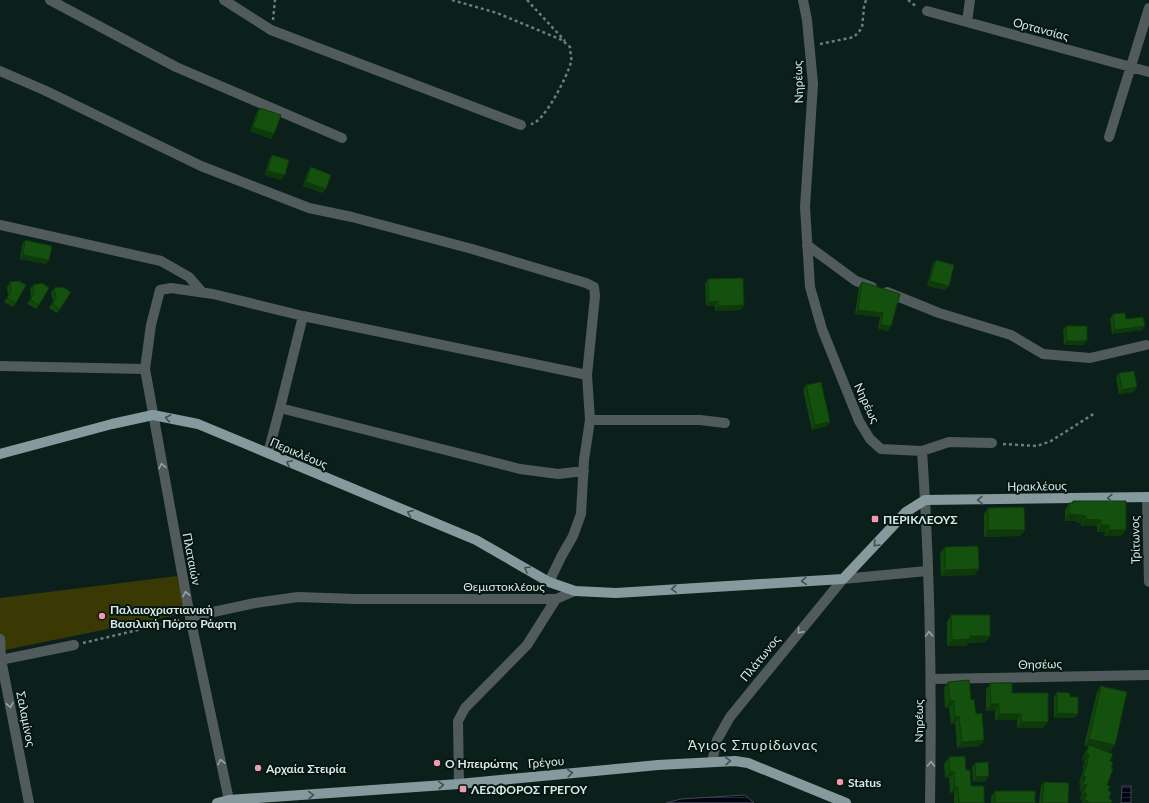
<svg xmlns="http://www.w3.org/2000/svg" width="1149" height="803" font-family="Lato,sans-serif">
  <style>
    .green { fill: #3a3904 }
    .water { fill: url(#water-rules); stroke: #424851 }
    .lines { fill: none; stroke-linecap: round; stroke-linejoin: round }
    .path { stroke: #6d7d79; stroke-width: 2.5; stroke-dasharray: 3 3; stroke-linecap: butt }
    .minor { stroke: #515b5c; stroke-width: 10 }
    .major { stroke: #869a9e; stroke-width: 10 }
    .wall { fill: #11460d }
    .shaded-wall { fill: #0e390a }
    .building { fill: #14510f; stroke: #0e390a }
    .oneway { stroke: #3e5151 }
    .oneway2 { stroke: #96a1a0 }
    .poi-dot { fill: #f29aad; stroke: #041612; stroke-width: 1.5 }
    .labels { text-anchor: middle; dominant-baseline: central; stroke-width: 4; stroke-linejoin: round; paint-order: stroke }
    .street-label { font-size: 12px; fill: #dbe7e3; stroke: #041612 }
    .poi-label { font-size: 12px; font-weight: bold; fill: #dbe7e3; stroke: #041612; text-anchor: start }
    .quarter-label { font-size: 14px; letter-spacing: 1px; fill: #dbe7e3; stroke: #041612 }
  </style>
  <defs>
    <pattern id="water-rules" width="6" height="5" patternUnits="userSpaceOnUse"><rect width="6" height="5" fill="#000413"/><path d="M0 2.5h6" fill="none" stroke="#252935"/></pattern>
  </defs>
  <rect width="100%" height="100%" fill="#0c201b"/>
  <path class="green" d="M177,576L186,613L0,651V598Z"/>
  <path class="water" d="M1122,786H1131V803H1121Z
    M745,795L754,803H666L681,799Z"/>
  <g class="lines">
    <path class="path" d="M452,0L497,13L562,40L570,47C570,52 572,58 571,62C568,75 544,123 531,124
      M527,0L565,41
      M908,0L917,7
      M273,20L275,0
      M820,44L854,37L862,28L864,7L866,0
      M1003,444L1037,446L1051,441L1095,413
      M83,643L180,620"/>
    <path class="minor" d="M50,0L176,67L342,138
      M224,0L271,30L521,125
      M803,0L807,20L813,84L805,207L810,287L822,329L859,421L870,439L881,449L922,451L949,442L992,443
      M927,11L1149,72
      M967,22L970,0
      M0,71L44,90L201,166L309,208L352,217L472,249L586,283L594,287L595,296L587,375L590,420L584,460L581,514L573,536L561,557L549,582
      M1109,137L1149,8
      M0,225L161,261L189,277L202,292
      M807,245L856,281L872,287
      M887,292L939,313L1011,335L1043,354L1090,358L1146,345
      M0,366L145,369
      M280,408L303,316
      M590,420H700L725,423
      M922,451C930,568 932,686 930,803
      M268,453L280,408L520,469L558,474L584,471
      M1147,497L1149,582
      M190,617L255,603L298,597L357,599H556L575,591
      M0,639L1,659L29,803
      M0,660L74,645
      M931,679L1149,675
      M712,762L717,740L730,717L843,579L927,571
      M459,784L458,721L465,708L527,645L556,599
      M229,800L190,617L145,369L151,325L160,290L171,288L213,294L303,316L587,375"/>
    <path class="major" d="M0,454L112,424L153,415L198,424L476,540L549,582L575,591L616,593L843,579L906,512L925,500L1149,497
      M217,803L229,800L459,784L658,765L735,761L748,763L846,803"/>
  </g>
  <path class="wall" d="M260,108L274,134L271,139L250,131L257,112Z
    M272,155L281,180L265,175L269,160Z
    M311,167L323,193L303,186L308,171Z
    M25,240L46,264L20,259L22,245Z
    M936,260L946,290L927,286L933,264Z
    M708,279L741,310L715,311V306H706L705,284Z
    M10,282L16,303L13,307L4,302L8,296L7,287Z
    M862,282L891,326L888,331L878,329L880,317L855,314L859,286Z
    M33,285L39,305L36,309L27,304L31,298L30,289Z
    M54,288L60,309L57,313L49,308L53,302L51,293Z
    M1113,314L1126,319L1142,330L1112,334L1110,319Z
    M1066,326L1084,345H1064L1063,330Z
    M1119,373L1134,392L1119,394L1116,378Z
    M806,385L827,426L812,430L803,390Z
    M1073,501L1126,530L1121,536H1104L1105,532H1097V526H1081V523H1077V521H1065V510L1069,503H1071Z
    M988,508L1025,530L1020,536L984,537V514Z
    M945,547L975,575L941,576L940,553Z
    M951,615L990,636L986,642L968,643L966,646H947V622Z
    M948,682L971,700L984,740L980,746L957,748L955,723L951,724L949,708H945L944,688Z
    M990,683L1012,693L1043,728H1017V720H995V711H986V690Z
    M1101,686L1110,752L1099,749L1110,761L1111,768L1107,785L1109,799L1111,803H1082L1083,800L1080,799L1082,792L1079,790L1081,784L1079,783L1084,768H1082L1085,761L1082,760L1085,752L1089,747L1084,746L1097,692Z
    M1057,692L1070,697L1075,718H1054V697Z
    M949,757L966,770L971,786L984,803H954V793H950L949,778H945L944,764Z
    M975,763L986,781L973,782L972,767Z
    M1044,782L1068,803H1039L1041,786Z
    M995,791L1035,803H991V797Z"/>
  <path class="shaded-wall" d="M253,127L274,134L271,139L250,131Z
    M268,171L285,175L281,180L265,175Z
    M306,182L326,189L323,193L303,186Z
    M23,255L49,260L46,264L20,259Z
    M930,281L949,286L946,290L927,286Z
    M718,301L715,306H706L709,302Z
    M744,305L741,310L715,311L718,306Z
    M858,310L883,313L880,317L855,314Z
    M881,325L891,326L888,331L878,329Z
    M1145,326L1142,330L1112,334L1115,330Z
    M1067,341H1087L1084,345H1064Z
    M1137,387L1134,392L1119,394L1122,390Z
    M830,422L827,426L812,430L815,425Z
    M1069,514L1082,515L1077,521H1065Z
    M1082,516H1086L1081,523H1077Z
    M1086,519L1101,520L1097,526H1081Z
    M1101,525H1109L1105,532H1097Z
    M988,530H1025L1020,536L984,537Z
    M1109,530H1126L1121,536H1104Z
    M979,569L975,575L941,576L945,570Z
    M970,636H990L986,642L968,643L966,646H947L952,640Z
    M950,701H954L949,708H945Z
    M991,704H999L995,711H986Z
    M1057,713L1078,714L1075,718H1054Z
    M999,714H1021L1017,720H995Z
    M955,717H959L955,723L951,724Z
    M1021,722H1048L1043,728H1017Z
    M1089,739L1115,745L1110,752L1084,746Z
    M984,740L980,746L957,748L962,742Z
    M1086,753L1089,754L1085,761L1082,760Z
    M1087,761L1088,762L1084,768H1082Z
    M950,772H954L949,778H945Z
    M989,776L986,781L973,782L976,777Z
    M1083,776L1086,777L1081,784L1079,783Z
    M1083,784L1087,785L1082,792L1079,790Z
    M955,787H958L954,793H950Z
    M1084,792L1087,794L1083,800L1080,799Z
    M1085,800L1088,801L1087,803H1083Z"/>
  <path class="building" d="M260,108L281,115L274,134L253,127Z
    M272,155L289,160L285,175L268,171Z
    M311,167L331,175L326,189L306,182Z
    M25,240L52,246L49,260L23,255Z
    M936,260L954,265L949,286L930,281Z
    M743,278L744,305L718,306V301L709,302L708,279Z
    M19,281L26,285L16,303L7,298L11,292L10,282Z
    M862,282L900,294L891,326L881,325L883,313L858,310Z
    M42,283L49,288L39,305L30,300L34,294L33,285Z
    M63,287L71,292L60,309L52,304L56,298L54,288Z
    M1125,313L1126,319L1143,317L1145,326L1115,330L1113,314Z
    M1066,326H1087V341H1067Z
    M1134,371L1137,387L1122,390L1119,373Z
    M821,382L830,422L815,425L806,385Z
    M1073,501H1126V530H1109V525H1101V520L1086,519V516H1082V515L1069,514V503H1073Z
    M1024,507L1025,530H988V508Z
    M978,546L979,569L945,570V547Z
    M951,615H990V636H970V639L952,640Z
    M969,680L971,700L974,699L976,714L982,713L984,740L962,742L959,717H955L954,701H950L948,682Z
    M990,683H1012V693H1048V722H1021V714H999V704H991Z
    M1101,686L1127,692L1115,745L1089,739Z
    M1057,692L1070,693V697H1078V714L1057,713Z
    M1089,745L1113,754L1110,761L1113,762L1111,768L1113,769L1107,785L1110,786L1108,791L1111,792L1109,799L1112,800L1111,803H1088V801L1085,800L1087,794L1084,792L1087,785L1083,784L1086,777L1083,776L1088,762L1087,761L1089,754L1086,753Z
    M965,756L966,770H970L971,786H984V803H959L958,787H955L954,772H950L949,757Z
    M988,762L989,776L976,777L975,763Z
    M1044,782L1069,783L1068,803H1042Z
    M995,791H1035V803H995Z"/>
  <defs><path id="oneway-chevron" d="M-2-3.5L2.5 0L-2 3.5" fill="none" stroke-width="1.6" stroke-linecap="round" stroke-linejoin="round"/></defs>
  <g class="oneway">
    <use href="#oneway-chevron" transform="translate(168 418) rotate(-169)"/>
    <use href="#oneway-chevron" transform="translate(289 463) rotate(-155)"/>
    <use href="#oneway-chevron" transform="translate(1110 498) rotate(179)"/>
    <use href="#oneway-chevron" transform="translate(980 500) rotate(179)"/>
    <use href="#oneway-chevron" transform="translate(410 513) rotate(-158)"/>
    <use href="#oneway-chevron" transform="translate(876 544) rotate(133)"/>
    <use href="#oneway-chevron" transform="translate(527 569) rotate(-150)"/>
    <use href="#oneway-chevron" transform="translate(804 581) rotate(177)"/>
    <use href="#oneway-chevron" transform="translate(674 589) rotate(176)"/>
    <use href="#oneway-chevron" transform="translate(728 761) rotate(-1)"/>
    <use href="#oneway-chevron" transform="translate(570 773) rotate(-5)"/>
    <use href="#oneway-chevron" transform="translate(441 785) rotate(-4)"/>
    <use href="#oneway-chevron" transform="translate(311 795) rotate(-4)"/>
  </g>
  <g class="oneway2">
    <use href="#oneway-chevron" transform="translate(162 466) rotate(-101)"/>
    <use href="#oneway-chevron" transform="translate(186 594) rotate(-101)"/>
    <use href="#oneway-chevron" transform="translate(800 631) rotate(131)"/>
    <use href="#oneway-chevron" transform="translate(929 634) rotate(-92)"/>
    <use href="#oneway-chevron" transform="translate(10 705) rotate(79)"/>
    <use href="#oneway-chevron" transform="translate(221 762) rotate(-102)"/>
    <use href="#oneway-chevron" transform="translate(931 764) rotate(-89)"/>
  </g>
  <g class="poi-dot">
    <rect x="871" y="515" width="8" height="8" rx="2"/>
    <circle cx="102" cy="616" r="4"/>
    <circle cx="437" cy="763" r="4"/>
    <circle cx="258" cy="768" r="4"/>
    <circle cx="840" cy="782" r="4"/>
    <rect x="459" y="785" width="8" height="8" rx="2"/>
  </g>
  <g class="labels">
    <g class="street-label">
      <text transform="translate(1041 29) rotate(15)">Ορτανσίας</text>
      <text transform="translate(798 82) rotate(-92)">Νηρέως</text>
      <text transform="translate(867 403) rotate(65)">Νηρέως</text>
      <text transform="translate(299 453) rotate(23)">Περικλέους</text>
      <text transform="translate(1037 486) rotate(-1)">Ηρακλέους</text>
      <text transform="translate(1135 540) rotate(-91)">Τρίτωνος</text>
      <text transform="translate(192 559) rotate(79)">Πλαταιών</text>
      <text x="504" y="586">Θεμιστοκλέους</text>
      <text transform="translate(760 658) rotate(-51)">Πλάτωνος</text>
      <text transform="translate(1040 664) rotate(-1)">Θησέως</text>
      <text transform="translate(26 719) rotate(79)">Σαλαμίνος</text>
      <text transform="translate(918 721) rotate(-90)">Νηρέως</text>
      <text transform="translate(546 762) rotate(-5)">Γρέγου</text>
    </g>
    <g class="poi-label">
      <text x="883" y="519">ΠΕΡΙΚΛΕΟΥΣ</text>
      <text x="110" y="609">Παλαιοχριστιανική<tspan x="110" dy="14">Βασιλική Πόρτο Ράφτη</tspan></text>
      <text x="445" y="763">Ο Ηπειρώτης</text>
      <text x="266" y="768">Αρχαία Στειρία</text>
      <text x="848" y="782">Status</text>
      <text x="471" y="789">ΛΕΩΦΟΡΟΣ ΓΡΕΓΟΥ</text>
    </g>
    <g class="quarter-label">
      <text x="753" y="744">Άγιος Σπυρίδωνας</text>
    </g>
  </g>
</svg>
